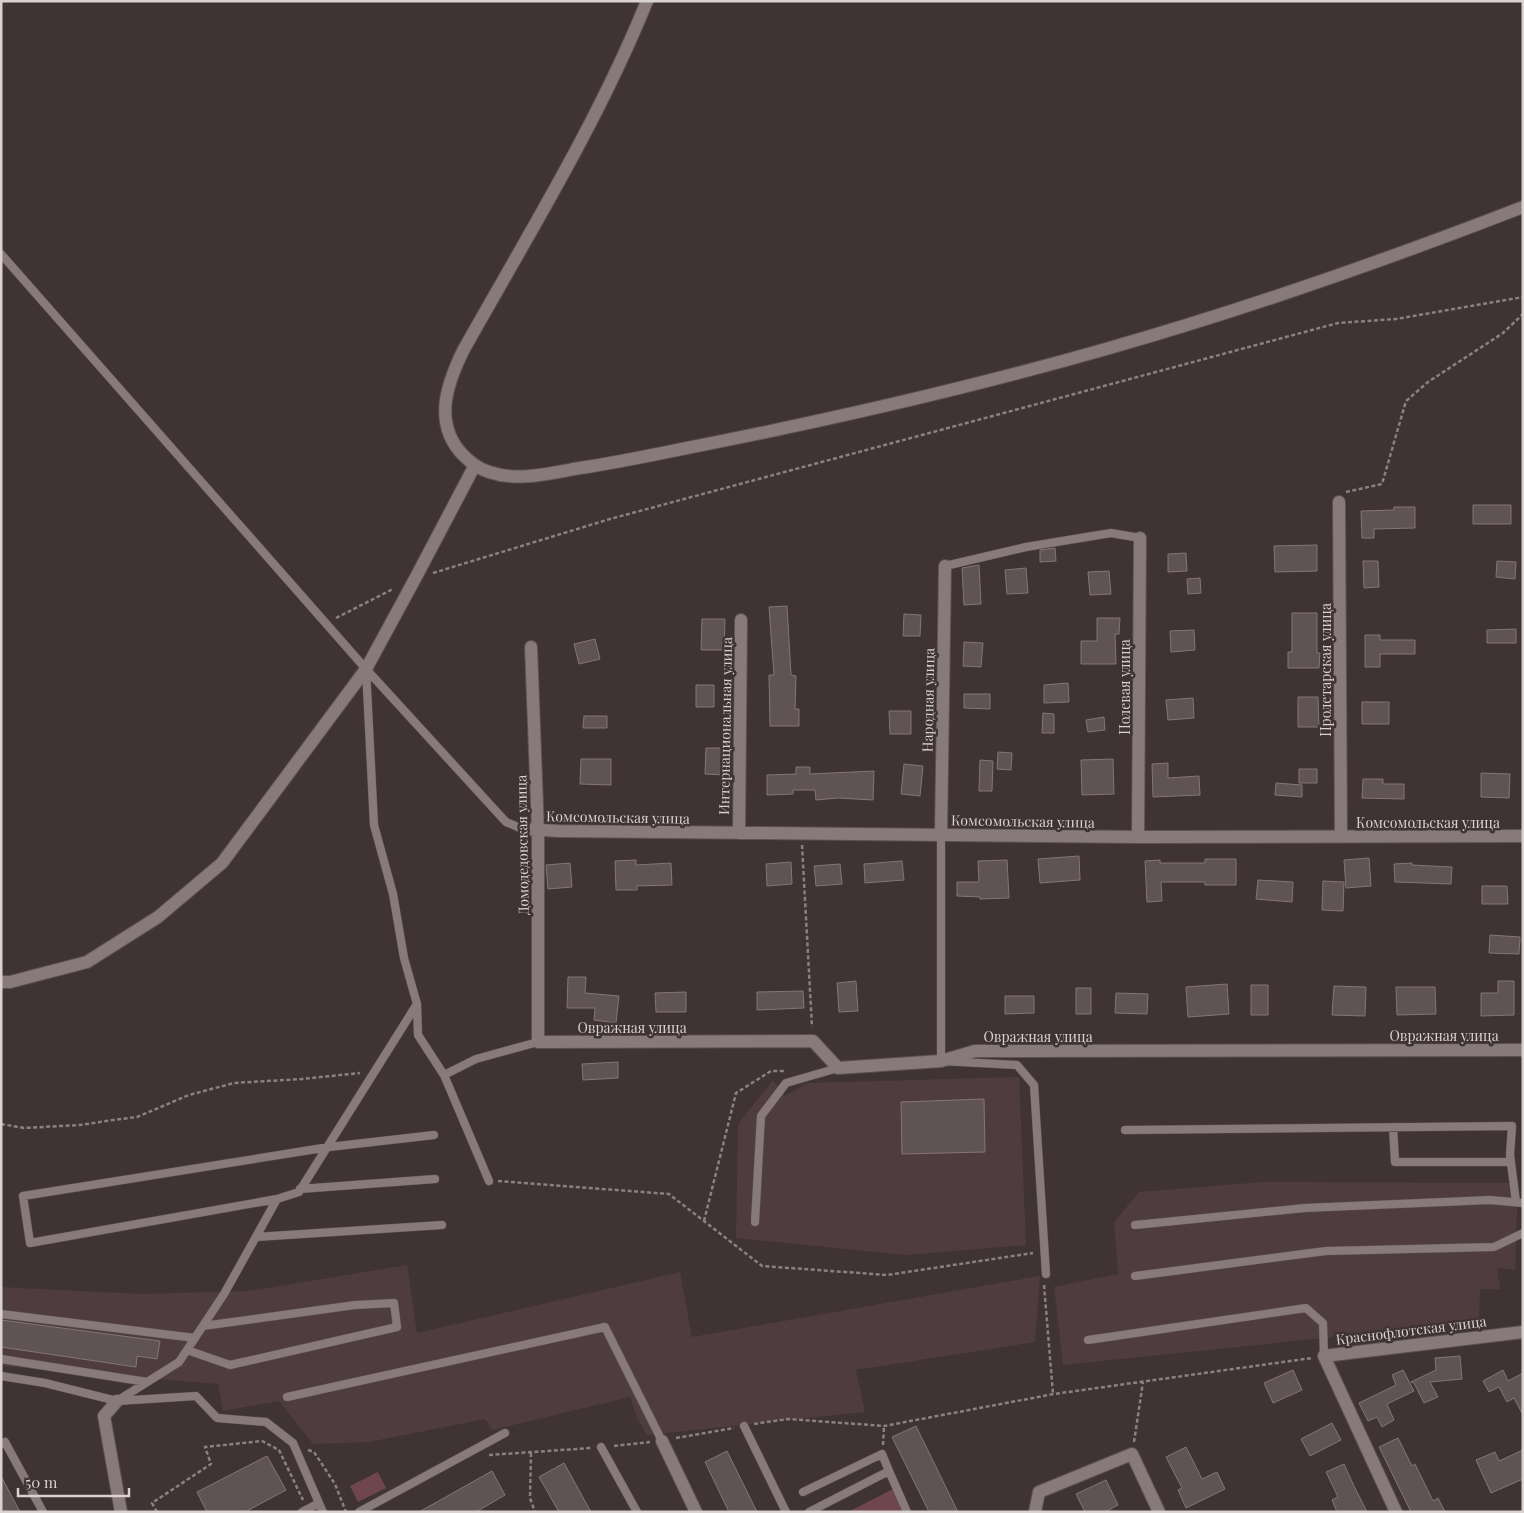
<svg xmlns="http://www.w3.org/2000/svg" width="1524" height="1513" font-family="'Playfair Display',serif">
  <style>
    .built { fill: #4f3c3e }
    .green { fill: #6e464b }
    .building { fill: #605354; stroke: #847677 }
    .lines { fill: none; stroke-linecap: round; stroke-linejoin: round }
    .lane-casing { stroke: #5c5253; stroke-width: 9 }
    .street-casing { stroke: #5c5253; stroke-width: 14 }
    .secondary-casing { stroke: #5c5253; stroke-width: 14 }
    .path { stroke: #8b8182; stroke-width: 2.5; stroke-dasharray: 4 2.5; stroke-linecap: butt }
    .lane { stroke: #887a7b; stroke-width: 8 }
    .street { stroke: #887a7b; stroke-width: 12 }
    .secondary { stroke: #887a7b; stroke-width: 12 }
    .labels { text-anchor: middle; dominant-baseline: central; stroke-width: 5; stroke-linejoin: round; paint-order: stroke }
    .street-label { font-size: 14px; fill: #d9d1d2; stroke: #3f3334 }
  </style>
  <rect width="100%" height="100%" fill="#3f3334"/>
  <path class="built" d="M1019,1077L1026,1245L906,1255L736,1238L738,1124L773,1080L785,1096L808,1083Z
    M1263,1182L1518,1183L1515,1270L1497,1268L1500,1289H1480L1479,1322L1063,1365L1054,1287L1118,1274L1114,1222L1139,1192Z
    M407,1265L417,1333L680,1272L692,1337L1040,1276L1035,1342L856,1370L865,1412L647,1435L637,1418L630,1397L492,1430L485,1419L369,1442L313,1444L279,1401L223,1411L218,1384L1,1366V1287L141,1294L249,1291Z"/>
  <path class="green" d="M378,1472L386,1488L358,1502L350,1486Z
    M897,1487L910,1512H848Z"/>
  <path class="building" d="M1473,505H1511V524H1473Z
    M1394,507H1415V528L1374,529V538H1362L1361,511L1394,510Z
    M1317,545V571L1275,572L1274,546Z
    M1055,548L1056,561L1040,562V550Z
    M1186,553L1187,571L1168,572V554Z
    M1363,561H1378L1379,587L1364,588Z
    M1497,561L1516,562L1515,579L1496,577Z
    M979,565L981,604L964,605L962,568Z
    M1026,568L1028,593L1007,594L1005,570Z
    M1109,571L1111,594L1090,595L1088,572Z
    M1200,578L1201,593L1188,594L1187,579Z
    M787,606L791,675L796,676L795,709H799V726H770L769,675H774L769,607Z
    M1292,613H1317V653H1320L1319,668H1288V652H1292Z
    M904,614L921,615L920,636H903Z
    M1097,618H1120L1119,634H1115L1116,664H1081V641H1097Z
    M702,619H725L724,650H701Z
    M1516,629V643H1487V630Z
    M1194,630L1195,650L1171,652L1170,631Z
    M1365,635H1380V640H1415V654H1380V667H1365Z
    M595,639L600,659L579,664L574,644Z
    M964,642L983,643L981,667L963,666Z
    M1068,683L1069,702L1044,703V685Z
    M696,685H714V707H696Z
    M964,694H990V709L964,708Z
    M1298,697H1318L1319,727H1298Z
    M1193,698L1194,718L1168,720L1166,700Z
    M1362,702H1389V724H1362Z
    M889,711H911V734H890Z
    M1043,713L1054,714V733H1042Z
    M584,716H607V728H583Z
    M1104,717L1105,730L1088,732L1086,720Z
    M706,748H725L724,775L705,774Z
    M998,752L1012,753L1011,770L997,769Z
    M581,759H611V785L580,784Z
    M1113,759L1114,794L1082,795L1081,760Z
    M980,760L993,761L992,791H979Z
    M1168,763V778L1199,776L1200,795L1153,797L1152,764Z
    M904,764L923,766L920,796L901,794Z
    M796,767H810V774L874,771L873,800L838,798L816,800L815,790H793V794L767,795V775L796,774Z
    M1299,769H1317V783H1299Z
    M1481,773L1510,774L1509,798L1481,797Z
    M1363,779H1383V784H1404V799L1362,798Z
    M1276,783L1302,785V797L1275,795Z
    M1079,856L1080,880L1040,883L1038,859Z
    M1369,858L1371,886L1346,888L1344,860Z
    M1205,859H1236V885H1205V882H1161L1162,901L1147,902L1145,861L1160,860V863H1205Z
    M636,860V865L671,863L672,885L637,886V890H616L615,861Z
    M1007,860L1009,898L980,899V897L957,896V882H979L978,861Z
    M902,861L904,880L865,883L864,864Z
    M791,862L792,884L767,886L766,864Z
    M570,863L572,887L548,889L546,865Z
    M1412,863V865L1452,867L1451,884L1395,882L1394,864Z
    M840,864L842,884L816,886L814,866Z
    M1258,880L1293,882L1292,902L1256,899Z
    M1323,881L1344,882L1343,911L1322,910Z
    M1482,886H1507L1508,904H1482Z
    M1490,935L1520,937L1519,954L1489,953Z
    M568,977H586L585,993L619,996L616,1023L594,1020L595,1008H567Z
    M856,981L858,1011L839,1012L837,983Z
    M1498,981H1514V1015L1481,1016V993H1498Z
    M1227,984L1229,1014L1188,1017L1186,987Z
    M1251,985H1268V1015H1251Z
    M1334,986L1366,987L1365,1016L1332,1015Z
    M1396,987H1435L1436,1014L1397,1015Z
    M1076,988H1091V1014H1076Z
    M803,991L804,1008L757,1010V992Z
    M686,992V1012H656L655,993Z
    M1116,993L1148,994L1147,1014L1115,1013Z
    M1005,996H1034V1013L1005,1014Z
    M618,1062V1078L583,1080L582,1064Z
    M984,1099L985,1152L902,1154L901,1102Z
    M1,1320L160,1341L157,1359L137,1356L136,1367L1,1347Z
    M1460,1356L1462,1379L1430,1382L1438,1397L1424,1403L1414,1383L1411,1382L1436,1370L1435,1358Z
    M1293,1370L1302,1390L1273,1403L1264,1383Z
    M1403,1370L1414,1391L1387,1404L1394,1420L1382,1427L1377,1417L1368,1421L1359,1403L1396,1385L1392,1375Z
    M1503,1370L1508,1381L1523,1373V1415L1514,1398L1507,1402L1499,1387L1489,1392L1483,1381Z
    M1332,1423L1341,1440L1310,1456L1301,1439Z
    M916,1426L958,1512H929L892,1437Z
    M1398,1438L1412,1466L1415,1464L1433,1501L1438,1498L1445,1512H1411L1379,1447Z
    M1186,1447L1202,1479L1217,1472L1225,1489L1186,1508L1178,1490L1182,1488L1166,1457Z
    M1523,1450V1479L1491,1493L1476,1460L1495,1452L1499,1461Z
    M727,1451L757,1512H729L705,1462Z
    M267,1456L286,1490L245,1512H207L197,1492Z
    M564,1463L591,1512H559L539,1477Z
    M1344,1464L1354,1486L1367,1512H1337L1332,1500L1338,1497L1326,1472Z
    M492,1471L505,1495L476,1512H419Z
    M1,1476L20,1512H1Z
    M1106,1480L1118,1505L1105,1512H1085L1076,1494Z"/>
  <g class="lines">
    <g class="lane-casing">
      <path id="lane" d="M1,254L366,669L506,822L523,829
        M945,566L1026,547L1111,533L1140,538
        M366,669L374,825L393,894L404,958L417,1004L418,1035L444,1075L476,1059L538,1042
        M941,834V1061L1017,1065L1034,1085L1046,1274
        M444,1075L489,1181
        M1393,1127L1395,1162H1511
        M1125,1130L1512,1126L1510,1155L1516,1202
        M300,1189L435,1179
        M277,1199L30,1243L23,1196L329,1147L434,1135
        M755,1222L761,1116L786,1083L838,1068
        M1135,1225L1305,1208L1490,1200L1523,1203
        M256,1237L442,1225
        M1135,1276L1326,1251L1494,1247L1523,1233
        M1,1314L195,1338
        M1088,1340L1306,1308L1323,1323L1324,1356
        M187,1350L230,1365L397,1327L394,1303L355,1305L203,1326
        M1,1359L147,1382
        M1,1376L45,1383L117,1401L196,1396L217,1418L266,1422L293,1443L319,1503
        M287,1397L605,1327L662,1441
        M117,1401L179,1362L224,1294L277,1199L299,1192L417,1004
        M744,1426L786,1512
        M1,1444L5,1442L43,1512
        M601,1447L637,1512
        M803,1492L882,1454L889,1471
        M302,1512L319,1503L323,1512
        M359,1512L505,1433
        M809,1512L889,1471L907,1512"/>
    </g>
    <g class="street-casing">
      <path id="street" d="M1339,502L1341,837
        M531,647L538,831V1042L813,1041L838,1068L941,1061L975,1051L1523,1050
        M523,829L560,831L1138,837L1523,836
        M739,833L741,620
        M941,834L945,566
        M1138,837L1140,538
        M117,1401L104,1416L121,1512
        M662,1441L696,1512
        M1035,1512L1039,1492L1132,1454L1159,1512
        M1396,1512L1324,1356L1523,1332"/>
    </g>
    <g class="secondary-casing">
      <path id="secondary" d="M647,1C598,122 528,235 464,349C447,383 432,424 464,456C471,463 480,469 489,472C519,482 550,473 580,468C614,463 648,456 682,449C825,421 966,389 1106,349C1247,309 1386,260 1523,207
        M1,982H10L87,962L158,917L222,863L366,669L416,577L475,465"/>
    </g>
    <path class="path" d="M1346,492L1382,484L1406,401L1428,382L1503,333L1523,314
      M433,573L610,519L1338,323L1396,319L1523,297
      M336,618L393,589
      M802,845L812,1027
      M1,1124L24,1128L80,1125L113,1120L137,1117L189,1095L234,1083L302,1079L360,1073
      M498,1181L669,1194L762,1266L887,1275L1033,1253
      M704,1221L736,1093L771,1071H785
      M1044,1285L1053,1394
      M754,1424L788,1419L884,1426L1054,1394L1312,1358
      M676,1438L734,1428
      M1134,1442L1143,1382
      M883,1445L884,1426
      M614,1446L650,1442
      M308,1450L314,1452L335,1484L346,1512
      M531,1453L530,1498L535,1512
      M489,1455L591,1448
      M157,1512L152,1503L211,1464L205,1447L262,1441L279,1450L303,1500"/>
    <use href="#lane" class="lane"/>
    <use href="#street" class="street"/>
    <use href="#secondary" class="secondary"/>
  </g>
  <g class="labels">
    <g class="street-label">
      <text transform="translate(1325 670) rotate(-90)">Пролетарская улица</text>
      <text transform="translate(1124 687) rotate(-90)">Полевая улица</text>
      <text transform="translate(928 700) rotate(-89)">Народная улица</text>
      <text transform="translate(725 726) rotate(-89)">Интернациональная улица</text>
      <text transform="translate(618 817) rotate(1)">Комсомольская улица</text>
      <text transform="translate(1023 821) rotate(1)">Комсомольская улица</text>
      <text x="1428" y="822">Комсомольская улица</text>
      <text transform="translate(522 845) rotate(-91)">Домодедовская улица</text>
      <text x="632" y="1027">Овражная улица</text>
      <text x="1444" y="1035">Овражная улица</text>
      <text x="1038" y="1036">Овражная улица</text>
      <text transform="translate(1411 1330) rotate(-7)">Краснофлотская улица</text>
    </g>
  </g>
  <rect width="1524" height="1513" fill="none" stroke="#d9d1d2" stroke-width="5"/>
  <path d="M18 1488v8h111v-8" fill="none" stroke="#d9d1d2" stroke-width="2.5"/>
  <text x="25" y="1488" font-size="15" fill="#d9d1d2" stroke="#3f3334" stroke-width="4" paint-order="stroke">50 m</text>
</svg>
